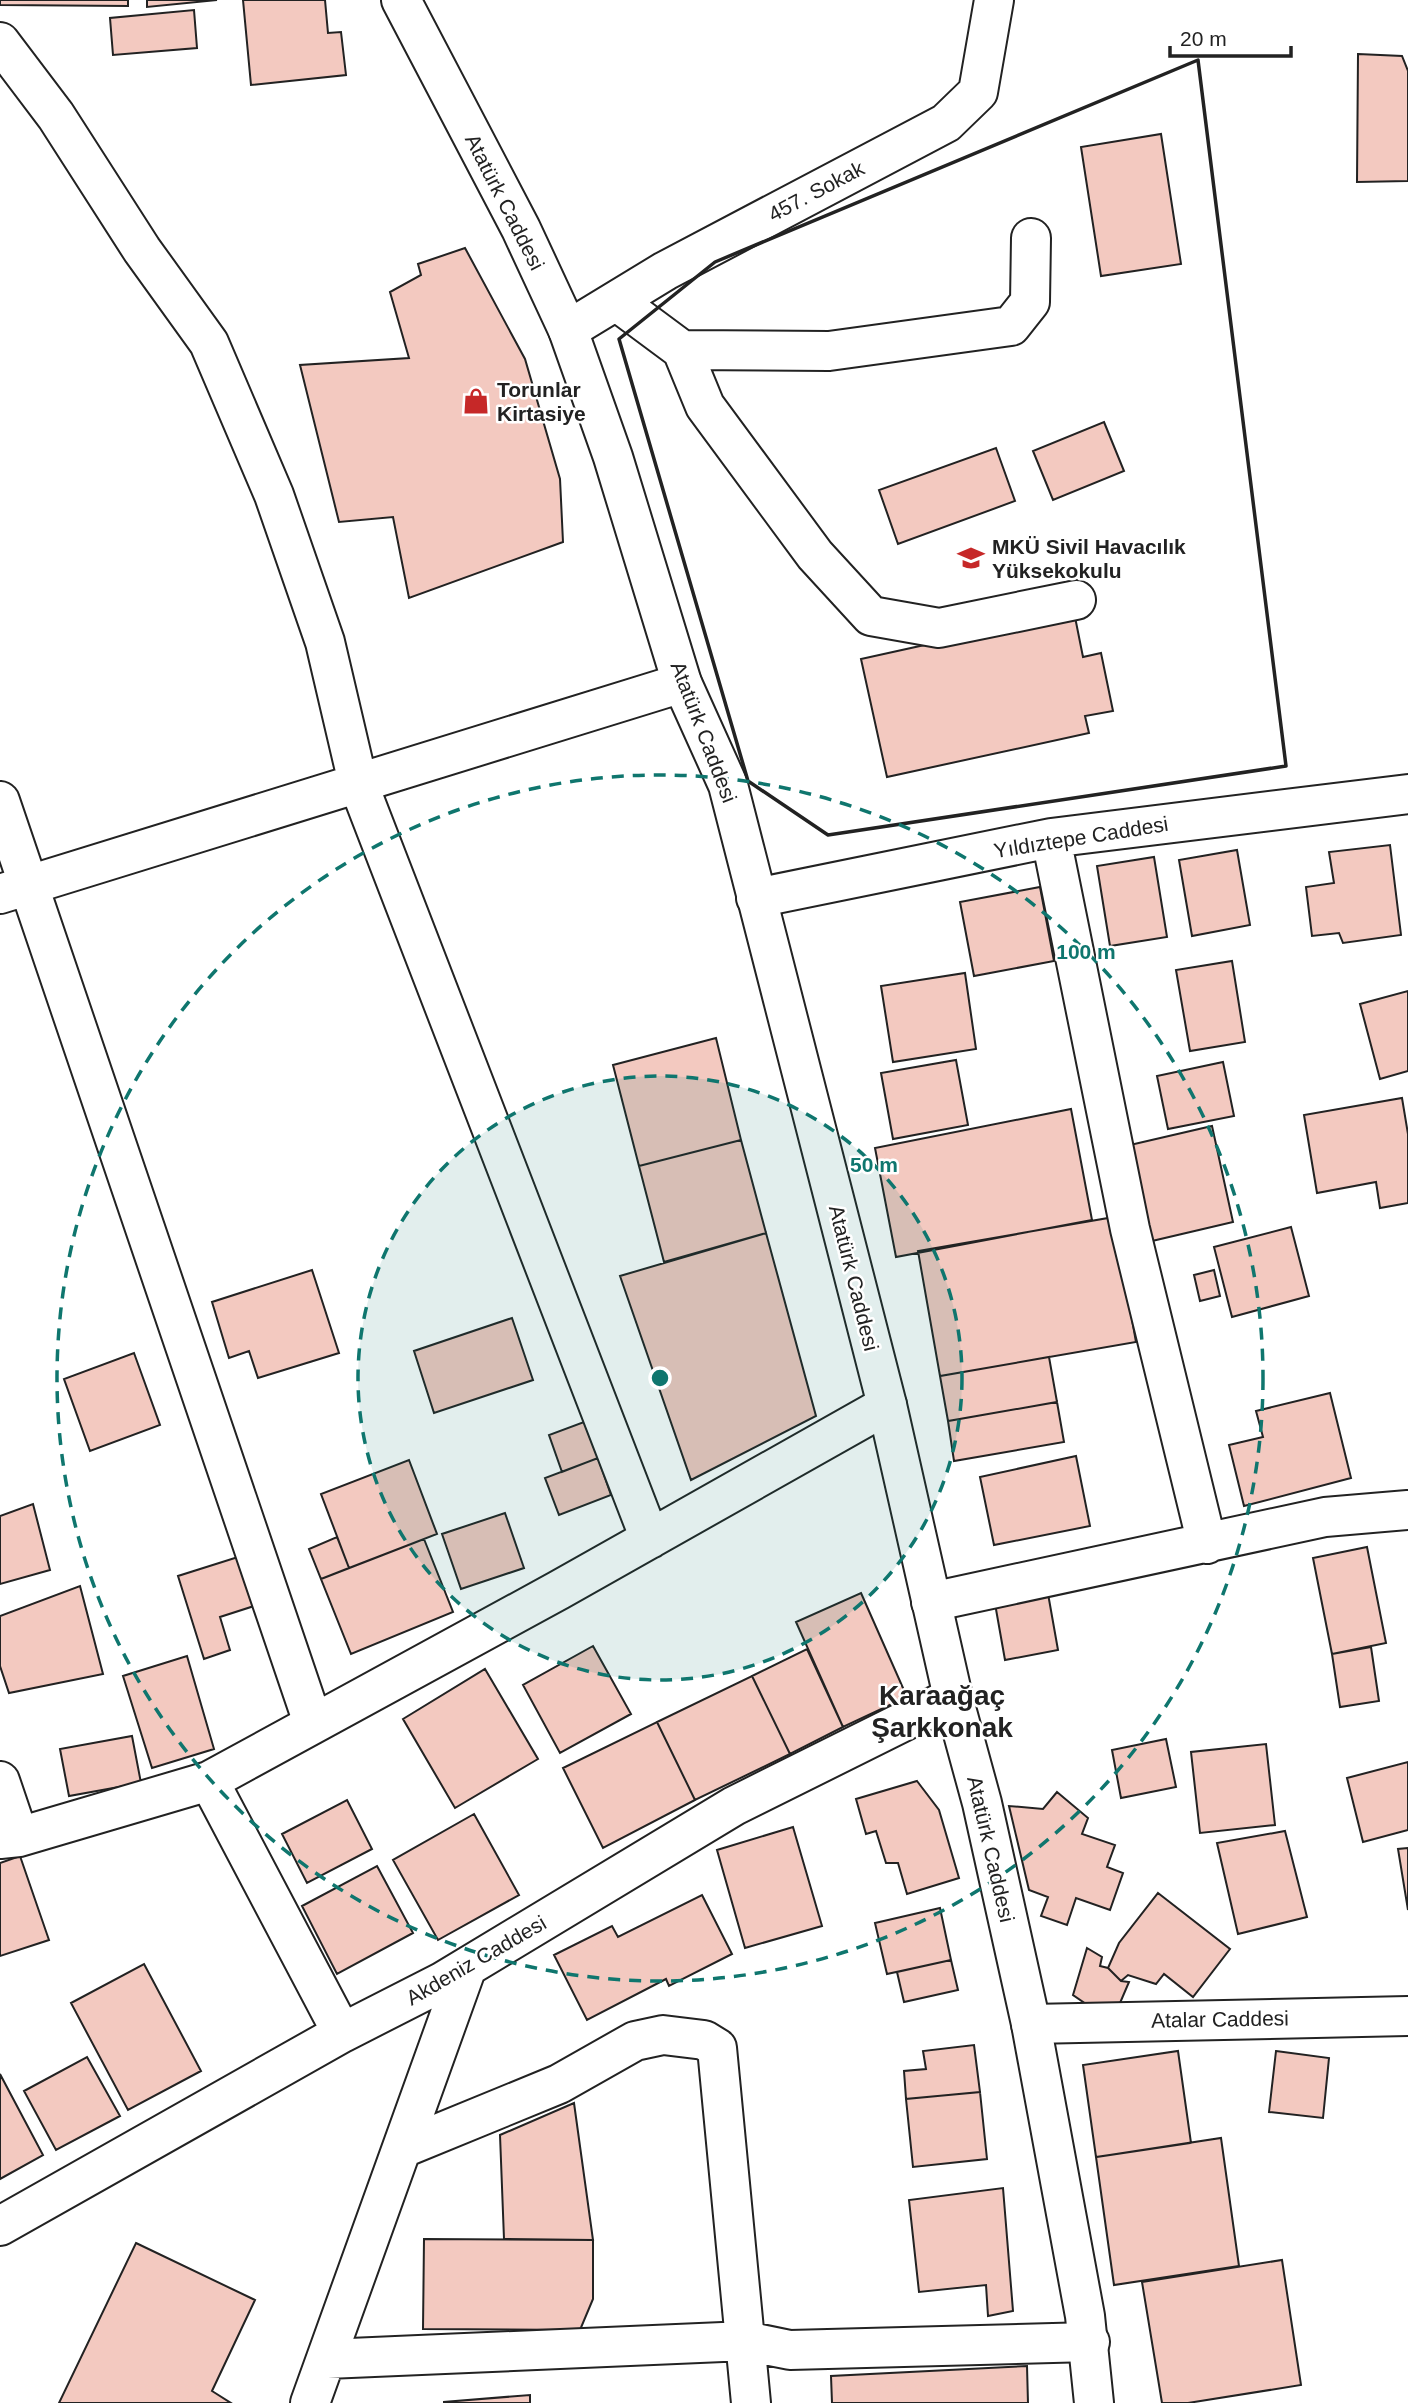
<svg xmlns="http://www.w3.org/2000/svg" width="1408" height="2403" font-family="Arial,sans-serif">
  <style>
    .building { fill: #f3c9c0; stroke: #222; stroke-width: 2 }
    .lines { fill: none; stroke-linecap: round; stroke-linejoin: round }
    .minor-casing { stroke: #222; stroke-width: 42 }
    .major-casing { stroke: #222; stroke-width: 42 }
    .minor { stroke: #fff; stroke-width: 38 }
    .major { stroke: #fff; stroke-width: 38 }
    .wall { stroke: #222; stroke-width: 3.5 }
    .ring { fill: none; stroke: #0f766e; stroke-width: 3.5; stroke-dasharray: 12 9 }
    .labels { text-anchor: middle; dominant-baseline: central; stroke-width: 5; stroke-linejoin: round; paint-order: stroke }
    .street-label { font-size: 21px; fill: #222; stroke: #fff }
    .poi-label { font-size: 21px; font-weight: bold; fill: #222; stroke: #fff; text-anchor: start }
    .district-label { font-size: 28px; font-weight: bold; fill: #222; stroke: #fff }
    .centre { fill: #0f766e; stroke: #fff; stroke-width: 3.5 }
    .ring-label { font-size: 21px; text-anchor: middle; font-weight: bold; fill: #0f766e; stroke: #fff; stroke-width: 5; stroke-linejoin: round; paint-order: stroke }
  </style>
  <rect width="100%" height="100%" fill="#fff"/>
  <path class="building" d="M0,0H128V6L0,5Z
    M147,0H217L147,7Z
    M243,0H325L328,33L341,32L346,75L251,85Z
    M194,10L197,48L113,55L110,18Z
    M1358,54L1402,56L1408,71V181L1357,182Z
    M1161,134L1181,264L1101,276L1081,147Z
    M465,248L525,359L560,479L563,542L409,598L393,517L339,522L300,365L409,358L390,292L421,275L418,264Z
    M1104,422L1124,471L1053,500L1033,451Z
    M996,448L1015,501L898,544L879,490Z
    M1074,612L1083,657L1101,653L1113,711L1085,716L1089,733L887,777L861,659Z
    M1390,845L1401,935L1343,943L1339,933L1312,936L1306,887L1334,883L1329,852Z
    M1237,850L1250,925L1192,936L1179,860Z
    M1154,857L1167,937L1110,946L1097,866Z
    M1040,887L1054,961L974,976L960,902Z
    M1232,961L1245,1042L1190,1051L1176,970Z
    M965,973L976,1049L893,1062L881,986Z
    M1408,991V1071L1380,1079L1360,1004Z
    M716,1038L741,1140L639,1166L613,1065Z
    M956,1060L968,1125L893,1139L881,1073Z
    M1223,1062L1234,1116L1168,1129L1157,1076Z
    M1402,1098L1408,1134V1203L1380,1208L1376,1182L1317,1193L1304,1115Z
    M1071,1109L1092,1220L896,1257L875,1148Z
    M1212,1126L1233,1222L1152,1241L1130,1145Z
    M741,1140L766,1233L664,1262L639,1166Z
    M1114,1217L1136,1342L940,1376L918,1251Z
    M1291,1227L1309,1296L1232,1317L1214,1247Z
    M766,1233L816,1416L691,1480L620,1276Z
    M312,1270L339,1353L258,1378L249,1351L229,1358L212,1302Z
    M1214,1270L1220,1296L1200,1301L1194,1275Z
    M512,1318L533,1380L434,1413L414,1351Z
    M134,1353L160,1425L90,1451L64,1379Z
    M1049,1357L1057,1402L948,1421L940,1376Z
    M1330,1393L1351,1478L1244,1506L1229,1445L1263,1437L1256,1411Z
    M1057,1402L1064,1442L954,1461L948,1421Z
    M584,1422L598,1458L562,1472L549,1435Z
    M1076,1456L1090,1526L994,1545L980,1477Z
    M598,1458L611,1495L559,1515L545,1478Z
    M409,1460L437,1534L349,1568L321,1494Z
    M33,1504L50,1570L0,1584V1516Z
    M505,1513L524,1568L461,1589L442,1534Z
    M337,1537L349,1568L321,1579L309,1549Z
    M424,1539L453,1612L351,1654L321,1579Z
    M1367,1547L1386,1643L1332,1654L1313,1558Z
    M238,1557L254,1606L220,1617L230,1650L204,1659L178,1576Z
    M80,1586L103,1674L9,1693L0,1666V1616Z
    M1047,1588L1058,1650L1005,1660L994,1598Z
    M861,1593L907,1697L843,1727L796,1622Z
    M593,1646L631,1714L560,1753L523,1685Z
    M1371,1647L1379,1701L1340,1707L1332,1654Z
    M807,1649L843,1727L790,1754L752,1676Z
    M187,1656L214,1749L152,1768L123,1676Z
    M485,1669L538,1759L455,1808L403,1719Z
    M752,1676L790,1754L695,1800L657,1722Z
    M657,1722L695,1800L603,1848L563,1768Z
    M132,1736L141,1783L69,1796L60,1749Z
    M1166,1739L1176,1787L1121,1798L1112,1750Z
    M1266,1744L1275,1825L1200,1833L1191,1752Z
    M1408,1762V1830L1363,1842L1347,1778Z
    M917,1781L939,1810L959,1878L907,1894L898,1863H886L876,1831L866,1834L856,1799Z
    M1057,1792L1088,1818L1082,1834L1115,1845L1107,1867L1123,1873L1110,1910L1076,1898L1067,1925L1041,1916L1048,1897L1029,1890L1009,1806L1043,1809Z
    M347,1800L372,1849L307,1883L282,1834Z
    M474,1814L519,1895L438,1940L393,1860Z
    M793,1827L822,1926L745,1948L717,1850Z
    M1285,1831L1307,1917L1238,1934L1217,1843Z
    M1408,1848V1910L1398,1849Z
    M20,1856L49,1940L0,1956V1863Z
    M377,1866L413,1933L337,1974L302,1906Z
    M1158,1893L1230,1949L1193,1997L1164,1974L1156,1984L1128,1975L1121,1981L1108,1968L1119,1943Z
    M702,1895L732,1954L669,1986L666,1979L587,2020L554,1955L612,1926L618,1937Z
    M940,1908L951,1960L887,1974L875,1923Z
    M1087,1948L1102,1957L1100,1966L1108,1968L1121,1981L1129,1982L1120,2003L1089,2006L1073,1995Z
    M951,1960L958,1990L904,2002L897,1972Z
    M144,1964L201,2071L128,2110L71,2003Z
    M974,2045L980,2092L906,2099L904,2071L926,2069L923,2051Z
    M1178,2051L1191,2143L1096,2157L1083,2065Z
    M1276,2051L1329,2058L1323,2118L1269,2112Z
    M87,2057L120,2116L56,2150L24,2091Z
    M0,2074L43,2155L0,2179Z
    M980,2092L987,2159L913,2167L906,2099Z
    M574,2103L593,2240L504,2239L500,2135Z
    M1221,2138L1239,2266L1114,2285L1096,2157Z
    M1003,2188L1013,2311L988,2316L986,2285L919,2292L909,2200Z
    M424,2239L593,2240V2299L580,2330L423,2329Z
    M136,2243L255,2300L212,2391L231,2403H59Z
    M1282,2260L1301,2385L1188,2403H1162L1142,2282Z
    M1027,2366L1028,2403H832L831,2376Z
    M530,2395V2403H444V2402Z"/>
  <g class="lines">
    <g class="minor-casing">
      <path id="minor" d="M0,42L56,116L142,250L209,343L274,495L325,642L358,783L650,1539
        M616,301L682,350L829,351L1011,326L1030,302L1031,238
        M568,330L665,271L946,123L978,92L994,0
        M682,350L705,406L815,555L871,616L939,628L1076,600
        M0,801L313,1723
        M1051,838L1130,1229L1207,1544
        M0,894L682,683
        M756,898L1051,838L1408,794
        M931,1602L1325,1517L1408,1510
        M0,1781L19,1837
        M209,1781L342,2033
        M0,1839L19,1837L209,1781L559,1590L887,1405
        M1031,2024L1408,2016
        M403,2148L559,2084L635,2041L663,2035L704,2040L717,2048L751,2403
        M0,2226L342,2033L442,1982L734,1806L953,1697
        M327,2359L746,2341L790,2350L1090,2342
        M310,2403L467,1967"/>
    </g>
    <g class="major-casing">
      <path id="major" d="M401,0L521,229L568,330L613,457L682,683L728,785L887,1405L953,1697L982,1803L1031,2024L1085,2316L1094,2403"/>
    </g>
    <use href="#minor" class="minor"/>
    <use href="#major" class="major"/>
    <path class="wall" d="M1198,60L1286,766L828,835L748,781L619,339L715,262Z"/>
  </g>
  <circle cx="660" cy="1378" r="302" fill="#0f766e" fill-opacity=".12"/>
  <g class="ring">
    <circle cx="660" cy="1378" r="302"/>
    <circle cx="660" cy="1378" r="603"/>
  </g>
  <defs>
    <g id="shop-bare" transform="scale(2.1)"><path d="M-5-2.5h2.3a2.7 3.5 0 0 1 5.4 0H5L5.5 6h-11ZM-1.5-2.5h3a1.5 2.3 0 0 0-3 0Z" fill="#c62828" stroke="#fff" stroke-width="2.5" paint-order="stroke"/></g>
    <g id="school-bare" transform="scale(2.1)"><path d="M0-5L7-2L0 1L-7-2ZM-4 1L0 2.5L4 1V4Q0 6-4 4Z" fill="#c62828" stroke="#fff" stroke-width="2.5" paint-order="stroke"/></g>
  </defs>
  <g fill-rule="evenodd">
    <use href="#shop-bare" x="476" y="401"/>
    <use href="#school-bare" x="971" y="558"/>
  </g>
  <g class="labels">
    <g class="street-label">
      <text transform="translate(816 191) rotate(-28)">457. Sokak</text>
      <text transform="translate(505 202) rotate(63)">Atatürk Caddesi</text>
      <text transform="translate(704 732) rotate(69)">Atatürk Caddesi</text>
      <text transform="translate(1081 837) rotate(-9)">Yıldıztepe Caddesi</text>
      <text transform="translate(854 1278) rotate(76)">Atatürk Caddesi</text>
      <text transform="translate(991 1849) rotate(77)">Atatürk Caddesi</text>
      <text transform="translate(476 1960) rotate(-30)">Akdeniz Caddesi</text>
      <text transform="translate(1220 2019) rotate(-1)">Atalar Caddesi</text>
    </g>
    <g class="poi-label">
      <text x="497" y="389">Torunlar<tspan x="497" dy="24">Kirtasiye</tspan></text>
      <text x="992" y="546">MKÜ Sivil Havacılık<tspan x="992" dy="24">Yüksekokulu</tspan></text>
    </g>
    <g class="district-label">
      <text x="942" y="1695">Karaağaç<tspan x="942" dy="32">Şarkkonak</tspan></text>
    </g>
  </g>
  <circle cx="660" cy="1378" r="10" class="centre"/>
  <g class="ring-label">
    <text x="1086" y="959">100 m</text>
    <text x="874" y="1172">50 m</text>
  </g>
  <path d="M1170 46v10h121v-10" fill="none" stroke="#222222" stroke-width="3.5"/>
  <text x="1180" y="46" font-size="21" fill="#222222" stroke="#ffffff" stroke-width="5" paint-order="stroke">20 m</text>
</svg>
